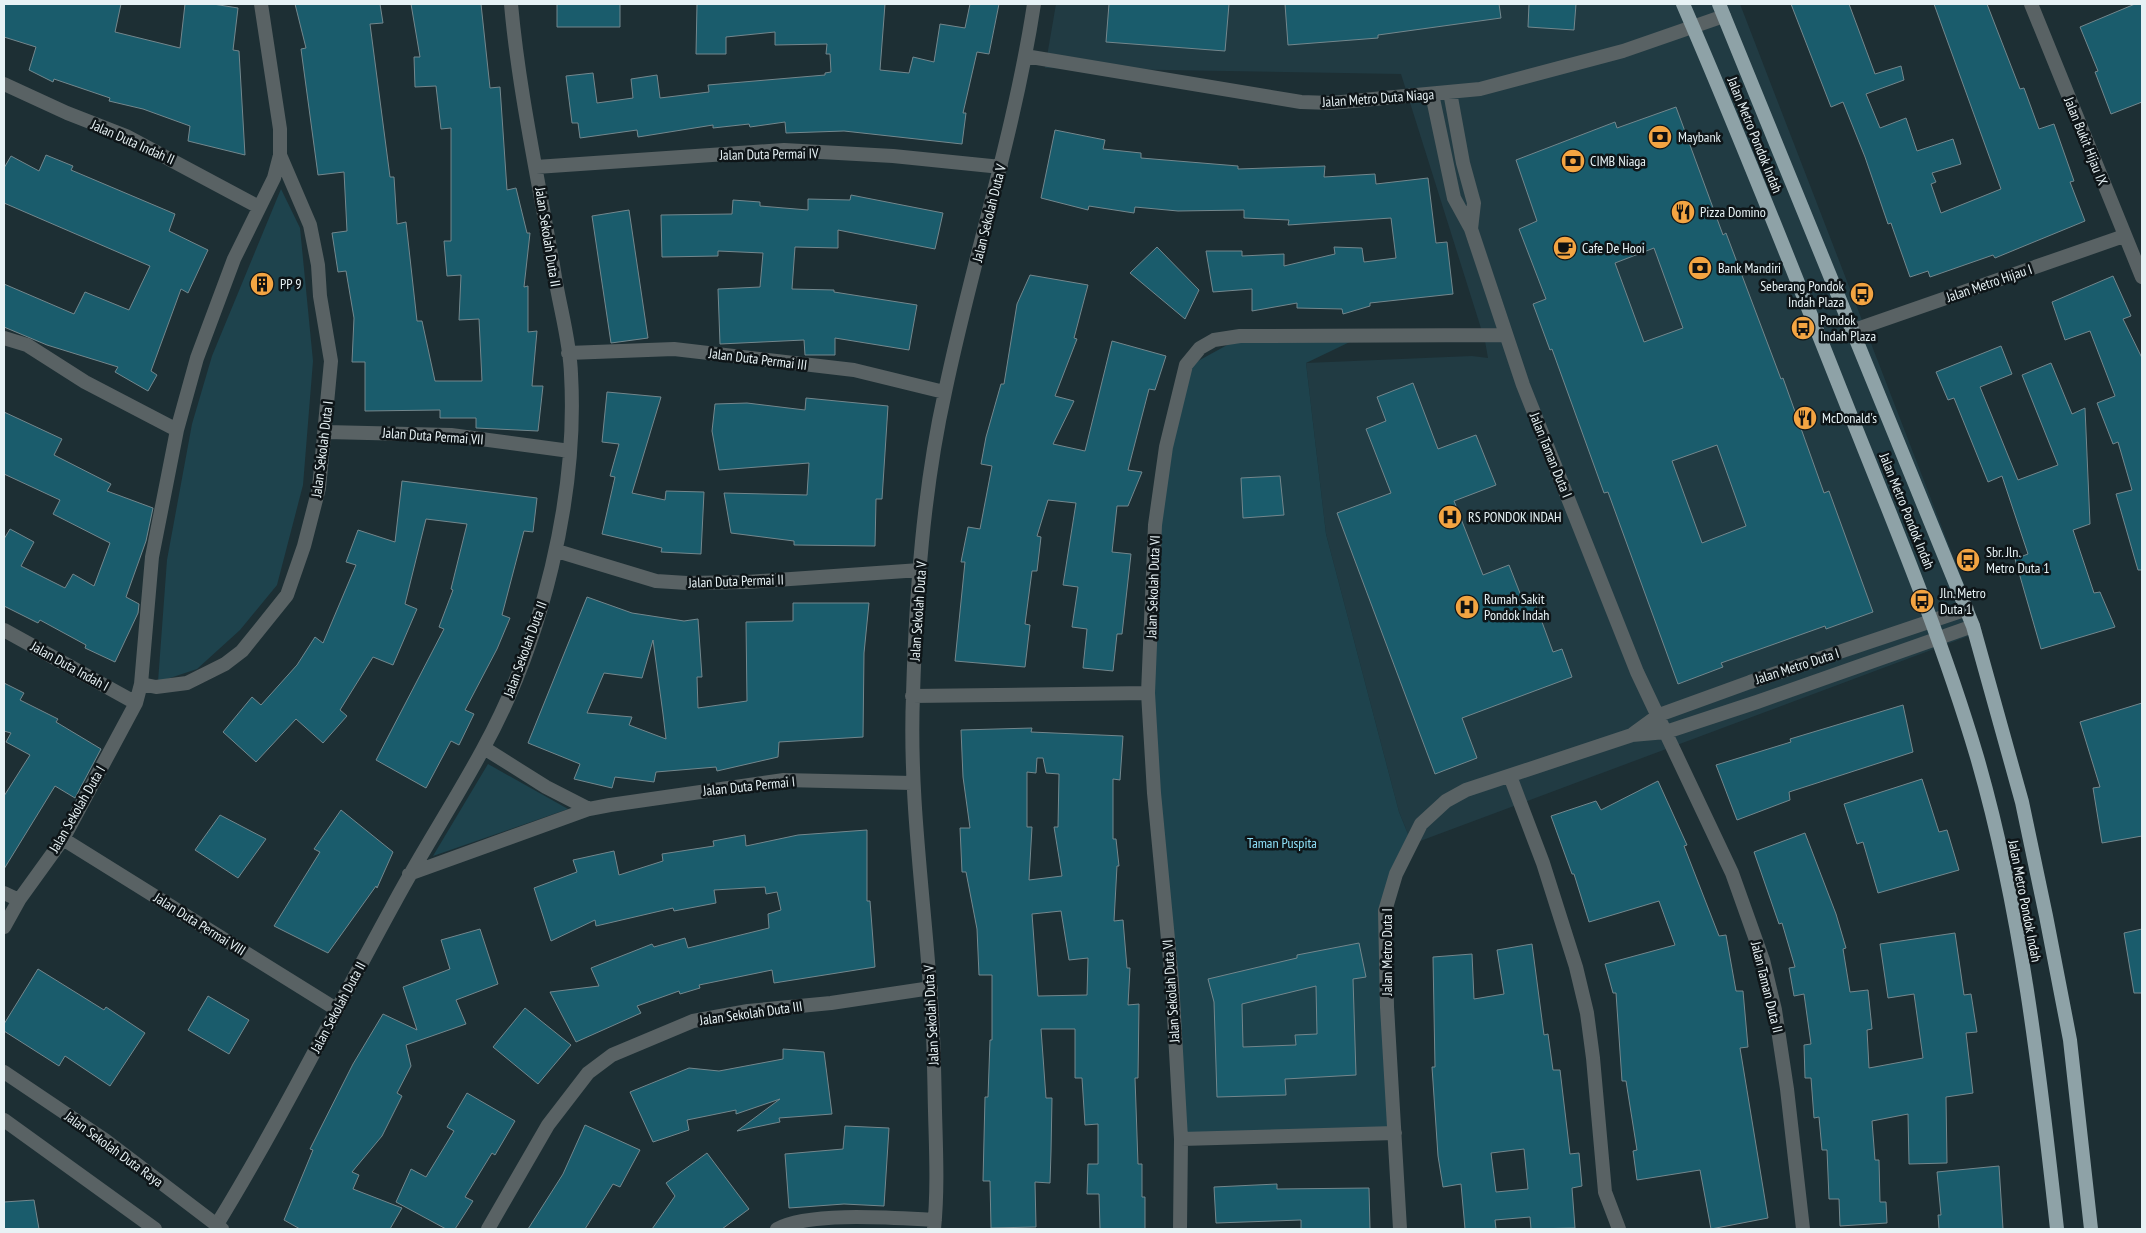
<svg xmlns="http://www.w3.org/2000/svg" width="2146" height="1233" font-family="'PT Sans Narrow',sans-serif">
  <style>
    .built { fill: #213b43 }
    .green { fill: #1e434d }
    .building { fill: #1a5c6c; stroke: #73878d; fill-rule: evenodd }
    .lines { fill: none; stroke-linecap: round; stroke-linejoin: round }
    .minor { stroke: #596264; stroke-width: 14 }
    .tertiary { stroke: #596264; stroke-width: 14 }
    .trunk { stroke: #8ea2a7; stroke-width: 14 }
    .labels { text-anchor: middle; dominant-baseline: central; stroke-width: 5; stroke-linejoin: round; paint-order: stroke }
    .street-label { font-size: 14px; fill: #e7f2f5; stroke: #0e1518 }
    .poi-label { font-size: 14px; fill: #e7f2f5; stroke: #0e1518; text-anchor: start }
    .park-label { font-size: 14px; fill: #8fe1f9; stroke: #0e1518 }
  </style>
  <rect width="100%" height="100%" fill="#1d2f34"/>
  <path class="built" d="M1056,4H1740L1982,631L1412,844L1399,812L1326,534L1306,363L1472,356L1488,358L1485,341L1401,74L1045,68Z"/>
  <path class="green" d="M281,189L300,228L313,361L303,485L277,585L240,630L197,669L158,682L167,560L192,424L212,356Z
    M1240,338L1356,339L1306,363L1326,534L1399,812L1412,844L1390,901L1399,1137L1178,1143L1150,701L1157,525L1187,367Z
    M488,764L568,809L433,856Z"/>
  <path class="building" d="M4,4H121L115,32L180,48L185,4H213L238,8L233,50L239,51L245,155L188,141L190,126L143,109L109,101L110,98L54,79L53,82L29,70L36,47L4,37Z
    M295,4H380L383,23L370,24L390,177H394L397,224L406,222L417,321H422L435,381H482L479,319L459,320L461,275L447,276L444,241H451V128L441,129L436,86L415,87L414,57H420L411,4H481L490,88L500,87L507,190L516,188L527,233H530L524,287L528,286V332L537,331L532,386H543L538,431L476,428V418H440V410L365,411V362H352L354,318L346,271L338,272L332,233L347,231L344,172L318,175L301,49L306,48Z
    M557,4H620V27H557Z
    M697,4H885L880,70L909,73L913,57L934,62L940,24L965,28L970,4H999L989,54L977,52L963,113H966L962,144L844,131L786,133L785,122L750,127L749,124L713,128V125L638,137L637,130L580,138L578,123H572L566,76L593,73L597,103L633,98L631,79L657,75L660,98L709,92L708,85L825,75V73L831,72L830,54H826L827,44L775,45V32L726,37V54H696Z
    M1109,4H1229L1225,51L1106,42Z
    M1285,4H1499L1501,18L1378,35V38L1288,45Z
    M1529,4H1576L1574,30L1528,27Z
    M1791,4H1849L1875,74L1901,66L1904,80L1866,94L1880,128L1906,118L1917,151L1953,139L1961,164L1932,173L1936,182L1931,184L1941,213L2001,189L1934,4H1987L2020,89L2024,88L2039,129L2054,124L2074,181L2070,182L2085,221L1995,258L1993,255L1930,277L1928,271L1910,277L1893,229L1891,223L1888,224L1865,157L1843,102L1831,107Z
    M2135,4H2142V102L2111,114L2095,72L2098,71L2080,27Z
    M1676,107L1723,235L1726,233L1781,379L1783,378L1824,493L1829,491L1873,612L1826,629L1825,626L1721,663L1723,667L1678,684L1608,492L1604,493L1552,349L1550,350L1533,304L1546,299L1519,229L1537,221L1516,160L1615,122L1617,128ZM1654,248L1683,328L1644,342L1615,263ZM1717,445L1746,526L1702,543L1672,461Z
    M1055,130L1105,140L1103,149L1141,153V158L1238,166V169L1325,166L1324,177L1375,174L1376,184L1428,178L1436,243L1447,242L1453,294L1370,303V306L1343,314L1342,309L1297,308V303L1252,311V289L1213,292L1206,251H1242V256L1284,254V266L1335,254L1334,247L1362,248L1364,262L1396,258L1391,218L1288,225L1289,220L1244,218V210L1178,211L1135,207L1134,213L1089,206L1088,210L1041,198Z
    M46,155L73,166L71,170L175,214L169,231L208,250L188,293L181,289L151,371L157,375L148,391L115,372L118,367L47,345L4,327V284L74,314L85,292L129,310L150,266L4,203V168L11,156L39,171Z
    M851,195L943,213L935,249L838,230V248L795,247L792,289L834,290V292L917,305L909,350L835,338V355H805L804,340L720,344L718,289L760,287L763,253L718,251V256L662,257L661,215L732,214L733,200L760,202V206L808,210V199L850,200Z
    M629,210L648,338L611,343L592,216Z
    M1157,247L1199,290L1185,319L1130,273Z
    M1030,275L1088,285L1074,338L1077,339L1055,396L1074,401L1053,444L1085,451L1112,341L1166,356L1155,390L1149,389L1128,470L1142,472L1128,506H1117L1112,552L1131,554L1122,634H1117L1113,671L1083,668L1087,629L1072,627L1078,587L1063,585L1076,503L1048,500L1037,536L1041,537L1037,571H1032L1025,624L1030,625L1025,667L955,661L965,562H961L968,527L980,529L992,466L981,464L986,437L1001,384H1004L1017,304Z
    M2113,276L2131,316L2123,319L2142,358V570H2138L2116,494L2132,490L2118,442L2113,444L2097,403L2115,396L2090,331L2065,340L2052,302Z
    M2001,346L2012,374L1980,387L2018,480L2058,465L2022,375L2051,363L2072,414L2085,408L2090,524L2073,530L2094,593L2100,592L2115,627L2041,649L2015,559L2028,554L2002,476L1988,482L1954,398L1948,400L1936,372Z
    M1413,383L1438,449L1476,435L1496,485L1454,501L1483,575L1509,565L1525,606L1535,603L1553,652L1562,649L1572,677L1462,718L1477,758L1435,774L1337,513L1391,493L1366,429L1386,421L1377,397Z
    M607,392L661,397L632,493L665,500L666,491L704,492L701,554L661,552L662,548L602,534L615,477L610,476L619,444L602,442Z
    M806,398L888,406L882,499H876L875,546L794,545V541L731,533L724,493L807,495L809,463L719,470L712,431L715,404L747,403L805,410Z
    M4,412L62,439L54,455L111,484L107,491L153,508L146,541L126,597L139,604L138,613L115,662L85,648L86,645L40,620L38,623L4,606V539L10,529L34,542L21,566L65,588L73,574L94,586L110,543L53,514L60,500L4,474Z
    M1280,476L1284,515L1243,518L1241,478Z
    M402,481L537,498L533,532L524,531L502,615L510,618L497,649L465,710L474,714L459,745L451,741L426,788L376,760L444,629L439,627L453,590L451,589L467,524L426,519L405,604L417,609L393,665L373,657L340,710L347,716L323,743L296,719L256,762L223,732L252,697L261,705L297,665L315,637L323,643L356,565L346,562L358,530L395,542Z
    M587,597L632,613L684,621L698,619L702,677H697L698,708L747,701L746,622L793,621V603H869L864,653L863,737L779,742L778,757L717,771L716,767L656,772L654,782L615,777L612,788L574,779L580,764L528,743ZM653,640L663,714L666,739L629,725L632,717L587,713L604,673L642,678Z
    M4,683L24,693L20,700L58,719L56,722L101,749L75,798L55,786L4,869V796L30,755L6,742L11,733L4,731Z
    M2142,703V836L2102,843L2093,788L2100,787L2080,722Z
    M1903,705L1913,752L1789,792L1790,800L1737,820L1716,765L1791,742L1790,739Z
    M1032,728L1031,732L1123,736L1120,780L1113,779V839H1116L1119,866H1117L1114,921L1123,920L1127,968H1130L1128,1005L1139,1004L1138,1078H1135L1138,1164H1142V1197H1145V1229H1100L1099,1194H1087L1088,1164H1098V1124L1085,1125L1082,1078H1075V1029H1041L1046,1098H1052L1051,1152L1050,1183L1035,1182L1036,1227L991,1228L990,1181H983L985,1097H988L990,1040H992V975H979L977,929L966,872H962L960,828H970L963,777L961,730ZM1037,758H1043L1046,773L1059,774L1058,827H1054L1062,876L1029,880L1032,827H1027V772L1036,773ZM1061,911L1069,960L1088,958L1087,995L1038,996L1032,914Z
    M1922,779L1939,832L1947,830L1959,870L1878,893L1863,842L1857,844L1844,804Z
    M1658,781L1687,845L1684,846L1719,936L1726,935L1736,991H1743L1748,1047L1740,1048L1768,1218L1711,1229L1700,1170L1637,1180L1633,1151L1637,1150L1626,1081H1622L1616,993H1613L1605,964L1675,945L1659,901L1589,922L1574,874H1572L1551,816L1596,801L1601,810Z
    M341,810L393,852L377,888L376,886L328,953L274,926L320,852L314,849Z
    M220,815L266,839L238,878L195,850Z
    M867,830V901H870L875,967L774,983L772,970L699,985L700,988L680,994L679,991L637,1006L641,1013L576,1042L550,992L599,986L591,968L652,944L654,947L685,938L688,948L769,928L768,914L781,910L777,892L766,894L765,887L714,890L716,903L674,911L673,908L596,926L595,920L551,941L534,888L577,872L573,860L614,851L619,875L663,861L662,854L714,846L713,841L745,835L746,846L798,835Z
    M1805,833L1836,914L1846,948L1843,949L1850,992L1868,990L1872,1029L1867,1030L1869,1068L1923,1058L1914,994L1888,998L1880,944L1955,933L1964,995L1971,994L1977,1032L1966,1033L1973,1093L1946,1097L1947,1163L1909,1164L1908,1114L1872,1121L1875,1160H1879L1880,1202H1886L1887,1223L1840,1226L1839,1199H1829L1827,1150H1822L1819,1117L1814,1118L1811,1078H1805L1804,1045L1811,1044L1804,994L1794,996L1789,968L1795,967L1782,923L1779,924L1754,852Z
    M480,929L498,984L456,1000L466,1024L406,1045L411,1066L397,1093L402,1096L382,1136L352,1172L359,1175L353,1189L402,1208L390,1229H300L284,1220L313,1150L310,1149L353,1064L383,1014L417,1030L403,987L450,969L441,940Z
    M2142,929V993H2134L2124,933Z
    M1359,943L1366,977L1353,979L1356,1075L1285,1079L1286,1095L1217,1097L1214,1002L1208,979L1297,958V955ZM1316,986L1317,1034L1295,1035L1296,1045L1243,1047L1242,1004Z
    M1532,944L1544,1035L1548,1034L1553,1070H1560L1570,1154L1579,1153L1582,1186L1572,1188L1575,1228L1531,1229L1530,1217L1495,1220L1496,1229H1465L1461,1184L1443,1187L1438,1156L1432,1067H1435L1433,957L1472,954L1474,999L1504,994L1497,950ZM1524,1149L1528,1189L1496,1192L1491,1153Z
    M38,969L104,1010L106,1007L145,1033L110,1086L65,1056L59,1066L4,1031V1024Z
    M208,996L249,1020L229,1054L188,1030Z
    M525,1008L571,1045L538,1084L493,1047Z
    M783,1049L824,1052L832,1114L779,1118L780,1122L737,1131L780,1099L736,1114V1110L687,1120L689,1130L653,1142L630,1092L689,1068L719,1071L783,1059Z
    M467,1093L515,1121L495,1155L492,1153L465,1197L473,1201L455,1229H446L396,1202L411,1169L426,1177L454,1131L447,1127Z
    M585,1125L640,1150L620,1187L613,1184L585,1229H528L563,1174Z
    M845,1126L889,1128L884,1206L844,1204L789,1208L785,1154L843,1149Z
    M707,1153L749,1209L722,1229H652L675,1196L666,1183Z
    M1999,1166L2003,1229H1939L1938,1215H1941L1937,1172Z
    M1277,1184V1189L1369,1188L1370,1229H1301V1220L1216,1223L1214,1187Z
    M34,1200L39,1229H4V1202Z"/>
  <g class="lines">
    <path class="minor" d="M2031,4L2142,277
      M1025,56L1301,102L1331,103L1480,89L1623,51L1724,16
      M4,84L67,113L126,136L259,207
      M1450,92L1463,163L1474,203L1471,229
      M1432,94L1454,198L1471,229L1523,385L1637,672L1732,873L1763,960L1775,1010L1787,1089L1803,1229
      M536,167L784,150L893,156L1001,167
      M1854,330L2124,236
      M4,338L27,345L85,382L177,430
      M568,353L674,349L854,370L944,392
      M326,432L451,435L570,451
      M557,551L656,581L687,583L747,582L920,570
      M4,630L136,703
      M141,684L156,687L187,683L225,664L242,651L287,595L304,546L319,488L331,361L320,296L318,265L310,225L280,155
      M912,696L1148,693
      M1633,734L1659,715L1750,682L1967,609
      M484,748L546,787L589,809
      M1510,776L1543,863L1576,967L1587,1013L1593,1058L1605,1192L1619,1229
      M63,839L336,1009
      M409,874L589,809L610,805L784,780L912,783
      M4,893L19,900
      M4,927L19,900L63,839L136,703L141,684L152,557L177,430L197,358L234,259L274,178L280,155V129L261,4
      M1181,1139L1395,1133
      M216,1226C279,1123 333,1015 391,909C420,854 454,803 483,749C542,642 578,496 571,374C570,340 559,305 554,271C539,182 519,93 511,4
      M488,1229L548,1125L588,1073L612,1055L693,1021L748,1011L831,1003L931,988
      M777,1229C809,1211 896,1218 935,1220
      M934,1229C938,1190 936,1150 935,1111C934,1070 934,1028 930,987C923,889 909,793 913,695C916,594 923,491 945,392C972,262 1014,135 1034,4
      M1180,1229L1181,1139L1172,981L1154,793L1148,693L1155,525L1166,447L1186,365L1200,348L1214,340L1240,336L1504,335
      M1400,1229L1387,1007L1385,911L1396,874L1421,824L1446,801L1466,790L1632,735L1666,732L1757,702L1973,626"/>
    <path class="tertiary" d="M4,1072L105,1140L222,1229
      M4,1120L155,1229"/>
    <path class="trunk" d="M1683,4C1741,138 1795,275 1849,411C1895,526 1942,639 1977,757C2021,909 2040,1073 2057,1229
      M1719,4L1973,626L2022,802L2046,916L2070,1040L2091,1229"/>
  </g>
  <defs>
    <g id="bank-disc" transform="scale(1.25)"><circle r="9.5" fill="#f3a442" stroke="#0e1518"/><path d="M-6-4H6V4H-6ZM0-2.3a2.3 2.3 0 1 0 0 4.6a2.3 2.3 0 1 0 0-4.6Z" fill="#111"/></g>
    <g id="restaurant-disc" transform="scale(1.25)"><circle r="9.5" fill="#f3a442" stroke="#0e1518"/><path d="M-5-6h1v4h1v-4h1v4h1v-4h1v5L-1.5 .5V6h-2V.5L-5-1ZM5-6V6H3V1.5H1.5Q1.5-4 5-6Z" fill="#111"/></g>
    <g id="cafe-disc" transform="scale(1.25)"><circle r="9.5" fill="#f3a442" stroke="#0e1518"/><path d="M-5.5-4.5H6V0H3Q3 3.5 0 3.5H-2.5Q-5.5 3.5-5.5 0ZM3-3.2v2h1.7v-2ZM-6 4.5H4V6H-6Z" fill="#111"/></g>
    <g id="building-disc" transform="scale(1.25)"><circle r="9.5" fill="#f3a442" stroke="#0e1518"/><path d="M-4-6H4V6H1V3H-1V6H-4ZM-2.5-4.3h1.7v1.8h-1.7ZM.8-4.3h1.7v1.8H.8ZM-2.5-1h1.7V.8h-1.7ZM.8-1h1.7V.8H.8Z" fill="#111"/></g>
    <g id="bus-disc" transform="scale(1.25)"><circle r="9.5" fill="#f3a442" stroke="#0e1518"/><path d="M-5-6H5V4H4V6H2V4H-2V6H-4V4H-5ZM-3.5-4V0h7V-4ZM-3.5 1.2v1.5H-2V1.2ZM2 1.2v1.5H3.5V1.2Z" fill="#111"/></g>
    <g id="hospital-disc" transform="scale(1.25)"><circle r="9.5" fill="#f3a442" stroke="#0e1518"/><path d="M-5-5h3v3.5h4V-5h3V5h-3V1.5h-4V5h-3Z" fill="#111"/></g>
  </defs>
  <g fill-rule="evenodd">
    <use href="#bank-disc" x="1660" y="137"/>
    <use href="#bank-disc" x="1573" y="161"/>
    <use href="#restaurant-disc" x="1683" y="212"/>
    <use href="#cafe-disc" x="1565" y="248"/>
    <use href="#bank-disc" x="1700" y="268"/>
    <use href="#building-disc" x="262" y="284"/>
    <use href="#bus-disc" x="1862" y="294"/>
    <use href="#bus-disc" x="1803" y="328"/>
    <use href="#restaurant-disc" x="1805" y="418"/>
    <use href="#hospital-disc" x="1450" y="517"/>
    <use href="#bus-disc" x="1968" y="560"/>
    <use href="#bus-disc" x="1922" y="601"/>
    <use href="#hospital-disc" x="1467" y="607"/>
  </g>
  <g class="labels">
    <g class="street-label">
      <text transform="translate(1378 98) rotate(-4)">Jalan Metro Duta Niaga</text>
      <text transform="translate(1755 135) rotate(68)">Jalan Metro Pondok Indah</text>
      <text transform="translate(2086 141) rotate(68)">Jalan Bukit Hijau IX</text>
      <text transform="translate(133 142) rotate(24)">Jalan Duta Indah II</text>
      <text transform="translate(769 154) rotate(-1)">Jalan Duta Permai IV</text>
      <text transform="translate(989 213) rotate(-76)">Jalan Sekolah Duta V</text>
      <text transform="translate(548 237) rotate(81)">Jalan Sekolah Duta II</text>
      <text transform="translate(1989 283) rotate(-19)">Jalan Metro Hijau I</text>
      <text transform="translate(758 359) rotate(7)">Jalan Duta Permai III</text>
      <text transform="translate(433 436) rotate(4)">Jalan Duta Permai VII</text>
      <text transform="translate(322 449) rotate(-83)">Jalan Sekolah Duta I</text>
      <text transform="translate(1551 455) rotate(68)">Jalan Taman Duta I</text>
      <text transform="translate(1907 511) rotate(68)">Jalan Metro Pondok Indah</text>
      <text transform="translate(736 581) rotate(-2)">Jalan Duta Permai II</text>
      <text transform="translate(1153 587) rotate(-88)">Jalan Sekolah Duta VI</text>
      <text transform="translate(918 611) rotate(-86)">Jalan Sekolah Duta V</text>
      <text transform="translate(525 649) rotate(-70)">Jalan Sekolah Duta II</text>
      <text transform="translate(70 666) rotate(29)">Jalan Duta Indah I</text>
      <text transform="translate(1797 666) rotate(-18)">Jalan Metro Duta I</text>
      <text transform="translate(749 786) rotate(-6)">Jalan Duta Permai I</text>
      <text transform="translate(77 809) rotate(-60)">Jalan Sekolah Duta I</text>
      <text transform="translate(2025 901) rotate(79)">Jalan Metro Pondok Indah</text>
      <text transform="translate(200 924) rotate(32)">Jalan Duta Permai VIII</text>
      <text transform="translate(1387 952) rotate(-90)">Jalan Metro Duta I</text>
      <text transform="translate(1767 987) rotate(76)">Jalan Taman Duta II</text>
      <text transform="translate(1171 991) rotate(-94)">Jalan Sekolah Duta VI</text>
      <text transform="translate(338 1007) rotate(-62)">Jalan Sekolah Duta II</text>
      <text transform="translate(751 1013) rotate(-8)">Jalan Sekolah Duta III</text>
      <text transform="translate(931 1015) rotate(-93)">Jalan Sekolah Duta V</text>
      <text transform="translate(114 1149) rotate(36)">Jalan Sekolah Duta Raya</text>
    </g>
    <g class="poi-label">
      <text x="1678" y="137">Maybank</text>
      <text x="1590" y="161">CIMB Niaga</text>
      <text x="1700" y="212">Pizza Domino</text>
      <text x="1582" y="248">Cafe De Hooi</text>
      <text x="1718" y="268">Bank Mandiri</text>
      <text x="280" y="284">PP 9</text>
      <text x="1844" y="286" text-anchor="end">Seberang Pondok<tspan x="1844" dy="16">Indah Plaza</tspan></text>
      <text x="1820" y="320">Pondok<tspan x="1820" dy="16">Indah Plaza</tspan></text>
      <text x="1822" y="418">McDonald's</text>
      <text x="1468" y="517">RS PONDOK INDAH</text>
      <text x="1986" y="552">Sbr. Jln.<tspan x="1986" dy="16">Metro Duta 1</tspan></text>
      <text x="1940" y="593">Jln. Metro<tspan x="1940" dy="16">Duta 1</tspan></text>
      <text x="1484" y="599">Rumah Sakit<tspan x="1484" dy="16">Pondok Indah</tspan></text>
    </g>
    <g class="park-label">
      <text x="1282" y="843">Taman Puspita</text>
    </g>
  </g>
  <rect width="2146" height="1233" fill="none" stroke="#e7f2f5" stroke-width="10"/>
</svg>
